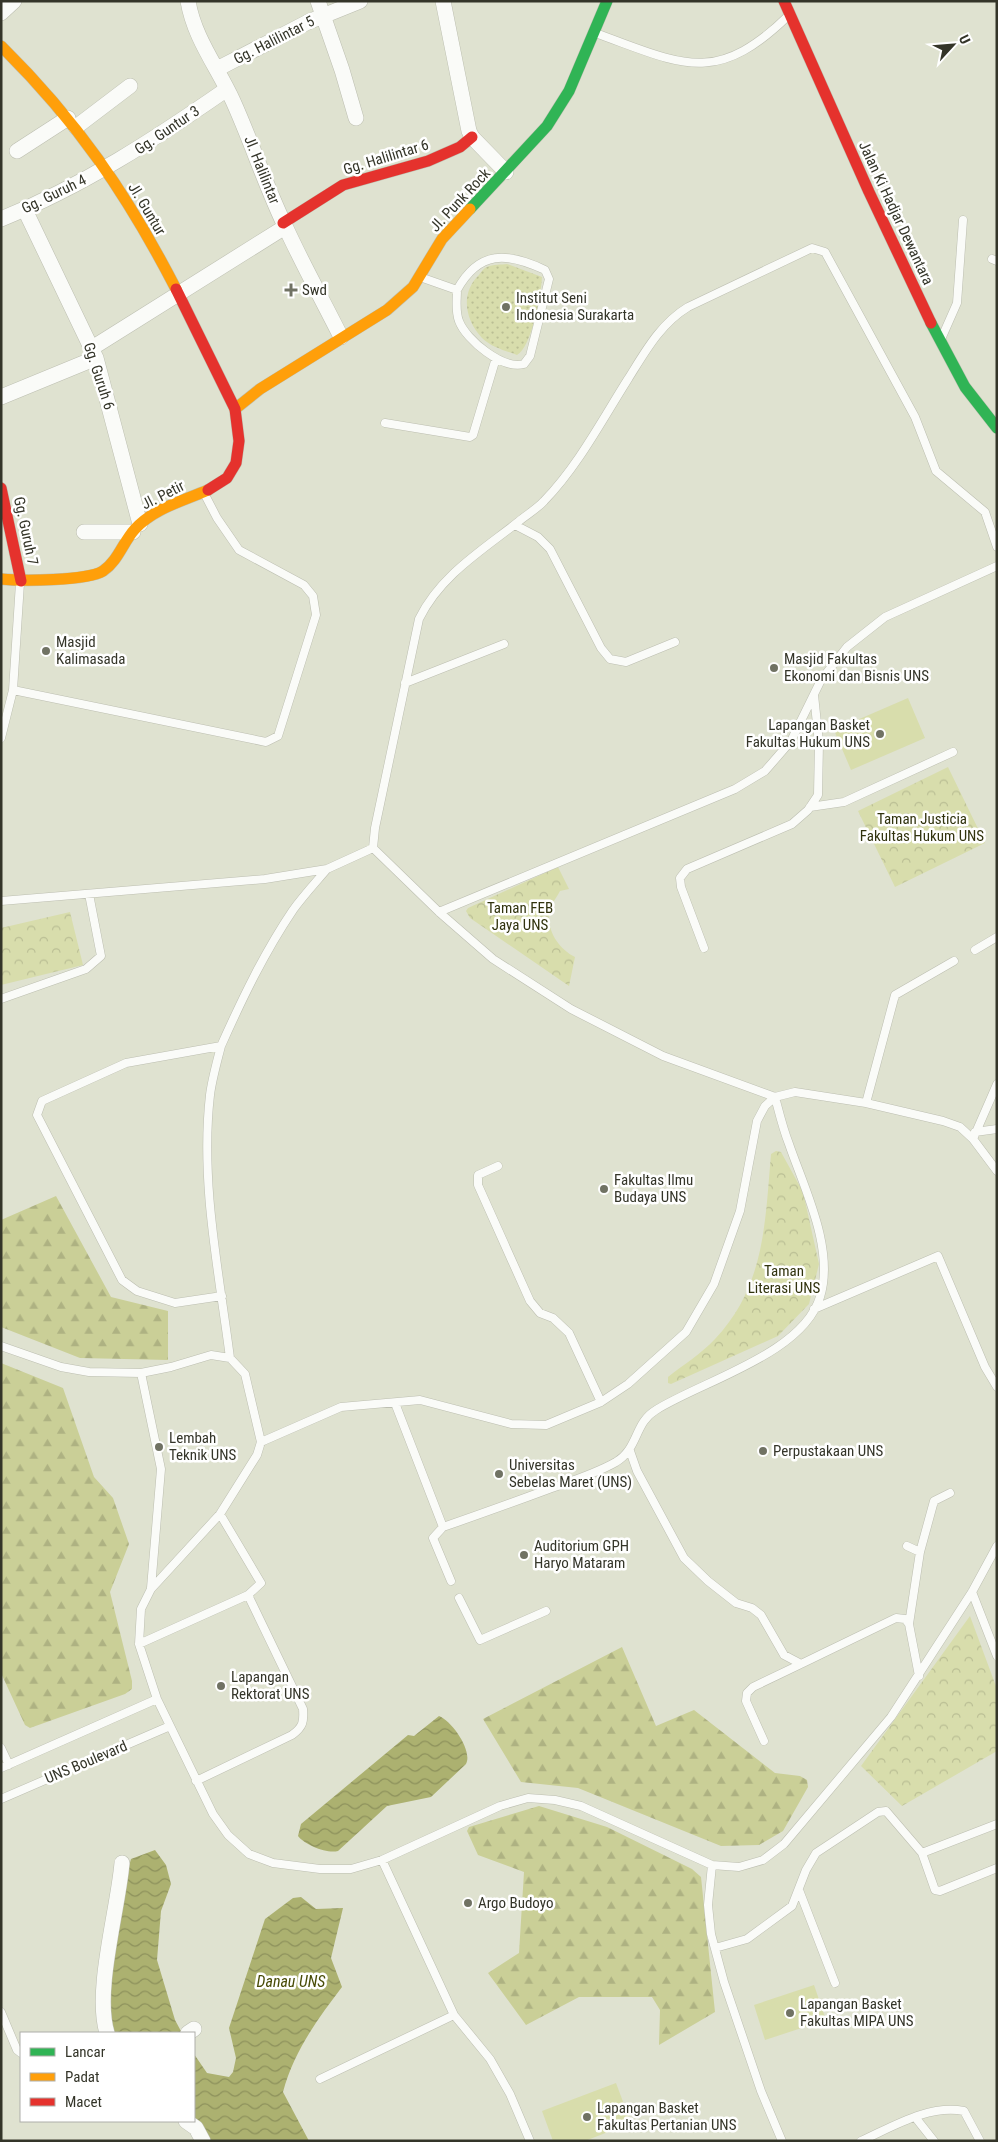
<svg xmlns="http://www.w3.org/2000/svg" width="998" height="2142" font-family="'Roboto Condensed',sans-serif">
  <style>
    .grass { fill: url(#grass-dots) }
    .forest { fill: url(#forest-firs) }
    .park { fill: url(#park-crowns) }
    .pitch { fill: #d8ddac }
    .water { fill: url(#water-waves) }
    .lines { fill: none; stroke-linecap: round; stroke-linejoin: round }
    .lane-casing { stroke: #bcbeb0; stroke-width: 9 }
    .street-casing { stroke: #bcbeb0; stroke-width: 16 }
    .fast-casing { stroke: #bcbeb0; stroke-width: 12 }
    .slow-casing { stroke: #bcbeb0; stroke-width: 12 }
    .jam-casing { stroke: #bcbeb0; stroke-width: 12 }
    .lane { stroke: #fafbf8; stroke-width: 8 }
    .street { stroke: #fafbf8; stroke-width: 15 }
    .fast { stroke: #30b455; stroke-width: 11 }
    .slow { stroke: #ff9f0a; stroke-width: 11 }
    .jam { stroke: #e5322d; stroke-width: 11 }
    .poi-dot { fill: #707263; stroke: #fff; stroke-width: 2 }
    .labels { text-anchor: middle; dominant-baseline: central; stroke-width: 5; stroke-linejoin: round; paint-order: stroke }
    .street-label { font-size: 15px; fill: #343529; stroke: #fff }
    .poi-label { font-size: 15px; fill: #343529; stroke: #fff; text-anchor: start }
    .park-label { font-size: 15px; fill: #31330e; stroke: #fff }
    .water-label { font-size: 16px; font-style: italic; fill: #484b07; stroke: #fff }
  </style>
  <defs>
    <pattern id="grass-dots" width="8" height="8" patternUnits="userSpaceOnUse" patternTransform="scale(1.25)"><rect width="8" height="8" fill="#d8ddac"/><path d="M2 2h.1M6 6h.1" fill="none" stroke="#babe94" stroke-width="1.8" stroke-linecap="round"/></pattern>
    <pattern id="forest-firs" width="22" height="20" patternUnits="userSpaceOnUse" patternTransform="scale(1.25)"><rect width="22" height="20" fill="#cacf97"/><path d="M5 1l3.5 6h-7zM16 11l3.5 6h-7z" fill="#aeb282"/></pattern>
    <pattern id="park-crowns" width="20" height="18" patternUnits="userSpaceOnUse" patternTransform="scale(1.25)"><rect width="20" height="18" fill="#d8ddac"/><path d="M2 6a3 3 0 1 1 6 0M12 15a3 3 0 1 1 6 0" fill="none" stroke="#babe94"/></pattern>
    <pattern id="water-waves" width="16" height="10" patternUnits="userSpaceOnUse" patternTransform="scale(1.25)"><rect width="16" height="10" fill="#acb170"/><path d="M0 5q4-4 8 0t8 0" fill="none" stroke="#8d915c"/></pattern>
  </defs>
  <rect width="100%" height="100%" fill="#dfe2d0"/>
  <path class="grass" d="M507,264L542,277C541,294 532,347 517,355C506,351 491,347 482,338C465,320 460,293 479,275C481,272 484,268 487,267C493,264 501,265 507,264Z"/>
  <path class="forest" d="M56,1196L111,1297L168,1311V1360L80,1358L1,1327V1220Z
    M1,1363L63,1388L94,1477L113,1498L129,1544L110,1592L132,1681V1689L125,1694L30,1728L25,1725L1,1673Z
    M622,1647L656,1726L694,1710L775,1773L800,1776L807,1780L808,1787L783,1831L759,1845L721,1846L578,1788L521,1782L483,1719Z
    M539,1806L607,1827L692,1869L701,1877L715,2012L659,2045L660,2010L652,1997H579L526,2025L488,1973L519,1953L524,1872L478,1855L467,1831L469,1827Z"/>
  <path class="park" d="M948,767L985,843L895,887L858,811Z
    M558,867L569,889L560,891C557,897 552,903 550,908C545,929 558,948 575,957L569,986L470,918L466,911L468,908Z
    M70,912L83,965L1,985V928Z
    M776,1151L781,1152L803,1192L819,1264L809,1304L778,1336L671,1384L668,1383V1377C683,1365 701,1354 715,1339C765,1286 765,1223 771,1154Z
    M970,1616L997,1689V1751L902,1806L861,1766Z"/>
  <path class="pitch" d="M908,698L925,738L851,770L834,730Z
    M814,1985L826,2020L765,2040L754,2005Z
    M616,2083L631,2123L585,2141H553L542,2111Z"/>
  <path class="water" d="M439,1716C452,1721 473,1751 466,1764L431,1797L387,1806L338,1851C327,1854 305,1845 298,1836L301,1824L408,1735L414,1736Z
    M155,1850L166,1865L171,1884L161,1911L157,1960L175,2020L182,2033H111C102,1992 122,1910 129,1866L131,1859Z
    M301,1897L316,1909L343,1908L331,1958L342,1987C317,2020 294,2051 283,2092L309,2141H210L194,2119V2054L207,2073L229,2077L233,2072L236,2058L229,2028L265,1919L293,1898Z"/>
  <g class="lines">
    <g class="lane-casing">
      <path id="lane" d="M595,33C680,63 714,88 788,16
        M992,259L997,261
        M420,277L457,290C479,250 507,252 545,270L549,279L530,356L524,364C503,370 466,340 459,321C455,311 457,300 457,290
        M942,337L957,303L963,220
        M385,423L470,437L473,435L496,358
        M515,525L538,537L550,549L601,648L610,659L626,662L675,642
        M405,683L504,644
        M13,690L266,742L278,736L316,615L313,596L304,585L239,550L217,518L204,493
        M1,738L13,690L20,583
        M810,807L844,802L953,752
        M373,848L375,828L419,619C440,576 481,551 518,522C526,515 537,509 544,501C578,466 602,420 628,379C645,352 660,324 688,307L812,248L825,252L915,417L936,471L985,512L997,547
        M1,901L265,879L327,869L373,848L439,912L493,959L571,1009L663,1056L775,1097
        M439,912L735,789L765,771L791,741L821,680L847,647L885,617L997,566
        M704,948L681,887L680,878L687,869L792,824L808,810L818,795L819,743L814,695
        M975,950L997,937
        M1,999L86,969L101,956L89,894
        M221,1046C217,1062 212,1079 210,1095C200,1182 219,1272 230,1358
        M866,1103L895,995L954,961
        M975,1132L997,1129
        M973,1139L997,1084
        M498,1166L478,1175V1185L530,1301L540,1313L553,1318L569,1333L601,1402
        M222,1296L175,1303L137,1291L122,1280L37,1115L42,1101L126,1063L221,1046C242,999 264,953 293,910C303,896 316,882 327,869
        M814,1309L938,1256L985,1367L997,1387
        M1,1346L61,1367L89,1372L141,1373L171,1367L211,1355L230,1358L245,1374L261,1442L257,1455L220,1514L151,1589L141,1609L139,1644L157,1699L213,1814L228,1835L249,1854L273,1863L320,1869H351L382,1860L500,1806L528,1798L555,1800L581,1806L712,1865L739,1867L763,1860L784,1844L891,1717L972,1592L997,1546
        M141,1373L161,1469L151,1588
        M395,1403L443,1527
        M261,1442L341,1407L420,1400L511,1424L546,1425L601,1402L628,1384L686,1332L714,1284L740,1211L757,1121L765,1106L775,1097L795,1092L866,1103L943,1121L960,1127L973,1139L997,1171
        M630,1451L637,1471L684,1558L708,1581L736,1603L752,1608L761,1615L784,1655L801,1664L896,1618L905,1619L909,1624L919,1676
        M907,1546L920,1552
        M451,1581L433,1538L443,1527C478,1515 514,1502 549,1489C572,1481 595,1474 616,1462C639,1448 634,1423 656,1410C702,1381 803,1354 820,1297C835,1249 804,1188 789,1144C783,1129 779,1112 775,1097
        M972,1592L997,1656
        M459,1598L480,1640L546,1611
        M909,1624L920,1552L934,1501L950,1493
        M139,1644L248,1595L261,1583L220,1514
        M764,1741L746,1701L747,1693L753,1687L801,1664
        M1,1748L9,1765
        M1,1768L157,1699
        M196,1781L292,1735C303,1727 304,1722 303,1709L248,1595
        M1,1799L170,1726
        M922,1853L935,1890L940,1891L997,1868
        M382,1860L454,2015L490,2059L510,2094L530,2141
        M712,1865L708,1905L711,1934L724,1982L761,2091L782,2141
        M799,1890L835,1983
        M715,1948L747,1939L792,1906L806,1870L816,1853L878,1812L886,1811L922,1853L997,1824
        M1,2012L17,2050L21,2053
        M320,2079L454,2015
        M915,2117L934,2141
        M861,2141C892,2127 929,2104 964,2111L980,2141"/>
    </g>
    <g class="street-casing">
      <path id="street" d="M188,1C194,38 218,68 233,101C252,143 266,187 286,228C303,265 323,301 341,337
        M318,1L342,70L356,118
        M443,1L469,131L472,137L506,172
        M1,13L14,1
        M217,69L308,22L360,1
        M76,127L130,86
        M17,151L68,118
        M25,210L96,358L140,524
        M1,219C83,186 155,139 227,89
        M92,348L285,227
        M1,397L96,358
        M84,532H133
        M107,2033C94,1991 118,1910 122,1863
        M188,2033L194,2029
        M186,2121L196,2128L203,2141"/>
    </g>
    <g class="fast-casing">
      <path id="fast" d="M470,209L547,126L569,91L607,1
        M931,323L965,387L997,428"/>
    </g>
    <g class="slow-casing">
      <path id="slow" d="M1,46C77,121 127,194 176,289
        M235,409L260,389L387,310L413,287L442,239L470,209
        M1,579C21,581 87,581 103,571C118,561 123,542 135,529C154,508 183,501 208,490"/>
    </g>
    <g class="jam-casing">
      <path id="jam" d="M784,1L869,192L931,323
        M283,223L343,185L428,161L460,147L472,137
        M176,289L235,409L239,441L236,463L227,478L208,490
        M1,488L21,581"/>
    </g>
    <use href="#lane" class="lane"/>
    <use href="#street" class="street"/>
    <use href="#fast" class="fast"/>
    <use href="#slow" class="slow"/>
    <use href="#jam" class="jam"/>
  </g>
  <g class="poi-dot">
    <path d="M288.5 282.5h5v5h5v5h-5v5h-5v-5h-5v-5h5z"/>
    <circle cx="506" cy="307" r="5"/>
    <circle cx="46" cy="651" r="5"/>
    <circle cx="774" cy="668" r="5"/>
    <circle cx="880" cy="734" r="5"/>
    <circle cx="604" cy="1189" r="5"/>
    <circle cx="159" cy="1447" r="5"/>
    <circle cx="763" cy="1451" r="5"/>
    <circle cx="499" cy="1474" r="5"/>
    <circle cx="524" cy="1555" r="5"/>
    <circle cx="221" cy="1686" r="5"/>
    <circle cx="468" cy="1903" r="5"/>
    <circle cx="790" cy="2013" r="5"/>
    <circle cx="587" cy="2117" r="5"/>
  </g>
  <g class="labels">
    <g class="street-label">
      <text transform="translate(274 40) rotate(-27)">Gg. Halilintar 5</text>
      <text transform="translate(167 130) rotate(-34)">Gg. Guntur 3</text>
      <text transform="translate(386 157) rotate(-17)">Gg. Halilintar 6</text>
      <text transform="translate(262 170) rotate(68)">Jl. Halilintar</text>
      <text transform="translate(54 194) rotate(-26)">Gg. Guruh 4</text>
      <text transform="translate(460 200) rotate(-47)">Jl. Punk Rock</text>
      <text transform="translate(147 209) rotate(59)">Jl. Guntur</text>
      <text transform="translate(896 213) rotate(65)">Jalan Ki Hadjar Dewantara</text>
      <text transform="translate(99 376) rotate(72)">Gg. Guruh 6</text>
      <text transform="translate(163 495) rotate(-27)">Jl. Petir</text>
      <text transform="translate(26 531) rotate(78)">Gg. Guruh 7</text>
      <text transform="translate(86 1762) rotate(-23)">UNS Boulevard</text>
    </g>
    <g class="poi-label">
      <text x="302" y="290">Swd</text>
      <text x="516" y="298">Institut Seni<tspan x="516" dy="17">Indonesia Surakarta</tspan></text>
      <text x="56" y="642">Masjid<tspan x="56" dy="17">Kalimasada</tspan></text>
      <text x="784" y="659">Masjid Fakultas<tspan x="784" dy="17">Ekonomi dan Bisnis UNS</tspan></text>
      <text x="870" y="725" text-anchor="end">Lapangan Basket<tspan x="870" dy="17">Fakultas Hukum UNS</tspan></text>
      <text x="614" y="1180">Fakultas Ilmu<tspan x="614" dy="17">Budaya UNS</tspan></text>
      <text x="169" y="1438">Lembah<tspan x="169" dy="17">Teknik UNS</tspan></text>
      <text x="773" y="1451">Perpustakaan UNS</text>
      <text x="509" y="1465">Universitas<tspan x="509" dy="17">Sebelas Maret (UNS)</tspan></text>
      <text x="534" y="1546">Auditorium GPH<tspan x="534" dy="17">Haryo Mataram</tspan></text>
      <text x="231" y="1677">Lapangan<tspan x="231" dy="17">Rektorat UNS</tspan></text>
      <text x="478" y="1903">Argo Budoyo</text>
      <text x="800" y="2004">Lapangan Basket<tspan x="800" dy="17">Fakultas MIPA UNS</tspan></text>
      <text x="597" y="2108">Lapangan Basket<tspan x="597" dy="17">Fakultas Pertanian UNS</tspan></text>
    </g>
    <g class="park-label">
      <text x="922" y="819">Taman Justicia<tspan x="922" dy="17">Fakultas Hukum UNS</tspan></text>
      <text x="520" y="908">Taman FEB<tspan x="520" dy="17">Jaya UNS</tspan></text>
      <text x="784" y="1271">Taman<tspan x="784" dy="17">Literasi UNS</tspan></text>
    </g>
    <g class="water-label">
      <text x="291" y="1981">Danau UNS</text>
    </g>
  </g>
  <rect width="998" height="2142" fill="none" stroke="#343529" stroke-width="5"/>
  <rect x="20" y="2032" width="175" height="90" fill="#ffffff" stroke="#aeaea9"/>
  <rect x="30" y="2048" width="25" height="8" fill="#30b455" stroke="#aeaea9"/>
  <text x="65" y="2057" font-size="15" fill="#343529">Lancar</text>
  <rect x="30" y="2073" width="25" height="8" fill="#ff9f0a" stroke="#aeaea9"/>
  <text x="65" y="2082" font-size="15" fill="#343529">Padat</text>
  <rect x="30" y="2098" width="25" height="8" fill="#e5322d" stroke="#aeaea9"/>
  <text x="65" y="2107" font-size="15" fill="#343529">Macet</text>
  <g transform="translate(953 45) rotate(64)" stroke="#ffffff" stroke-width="4" paint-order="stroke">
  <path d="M0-4L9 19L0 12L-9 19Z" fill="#343529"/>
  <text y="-8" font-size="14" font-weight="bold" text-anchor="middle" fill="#343529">U</text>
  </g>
</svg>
